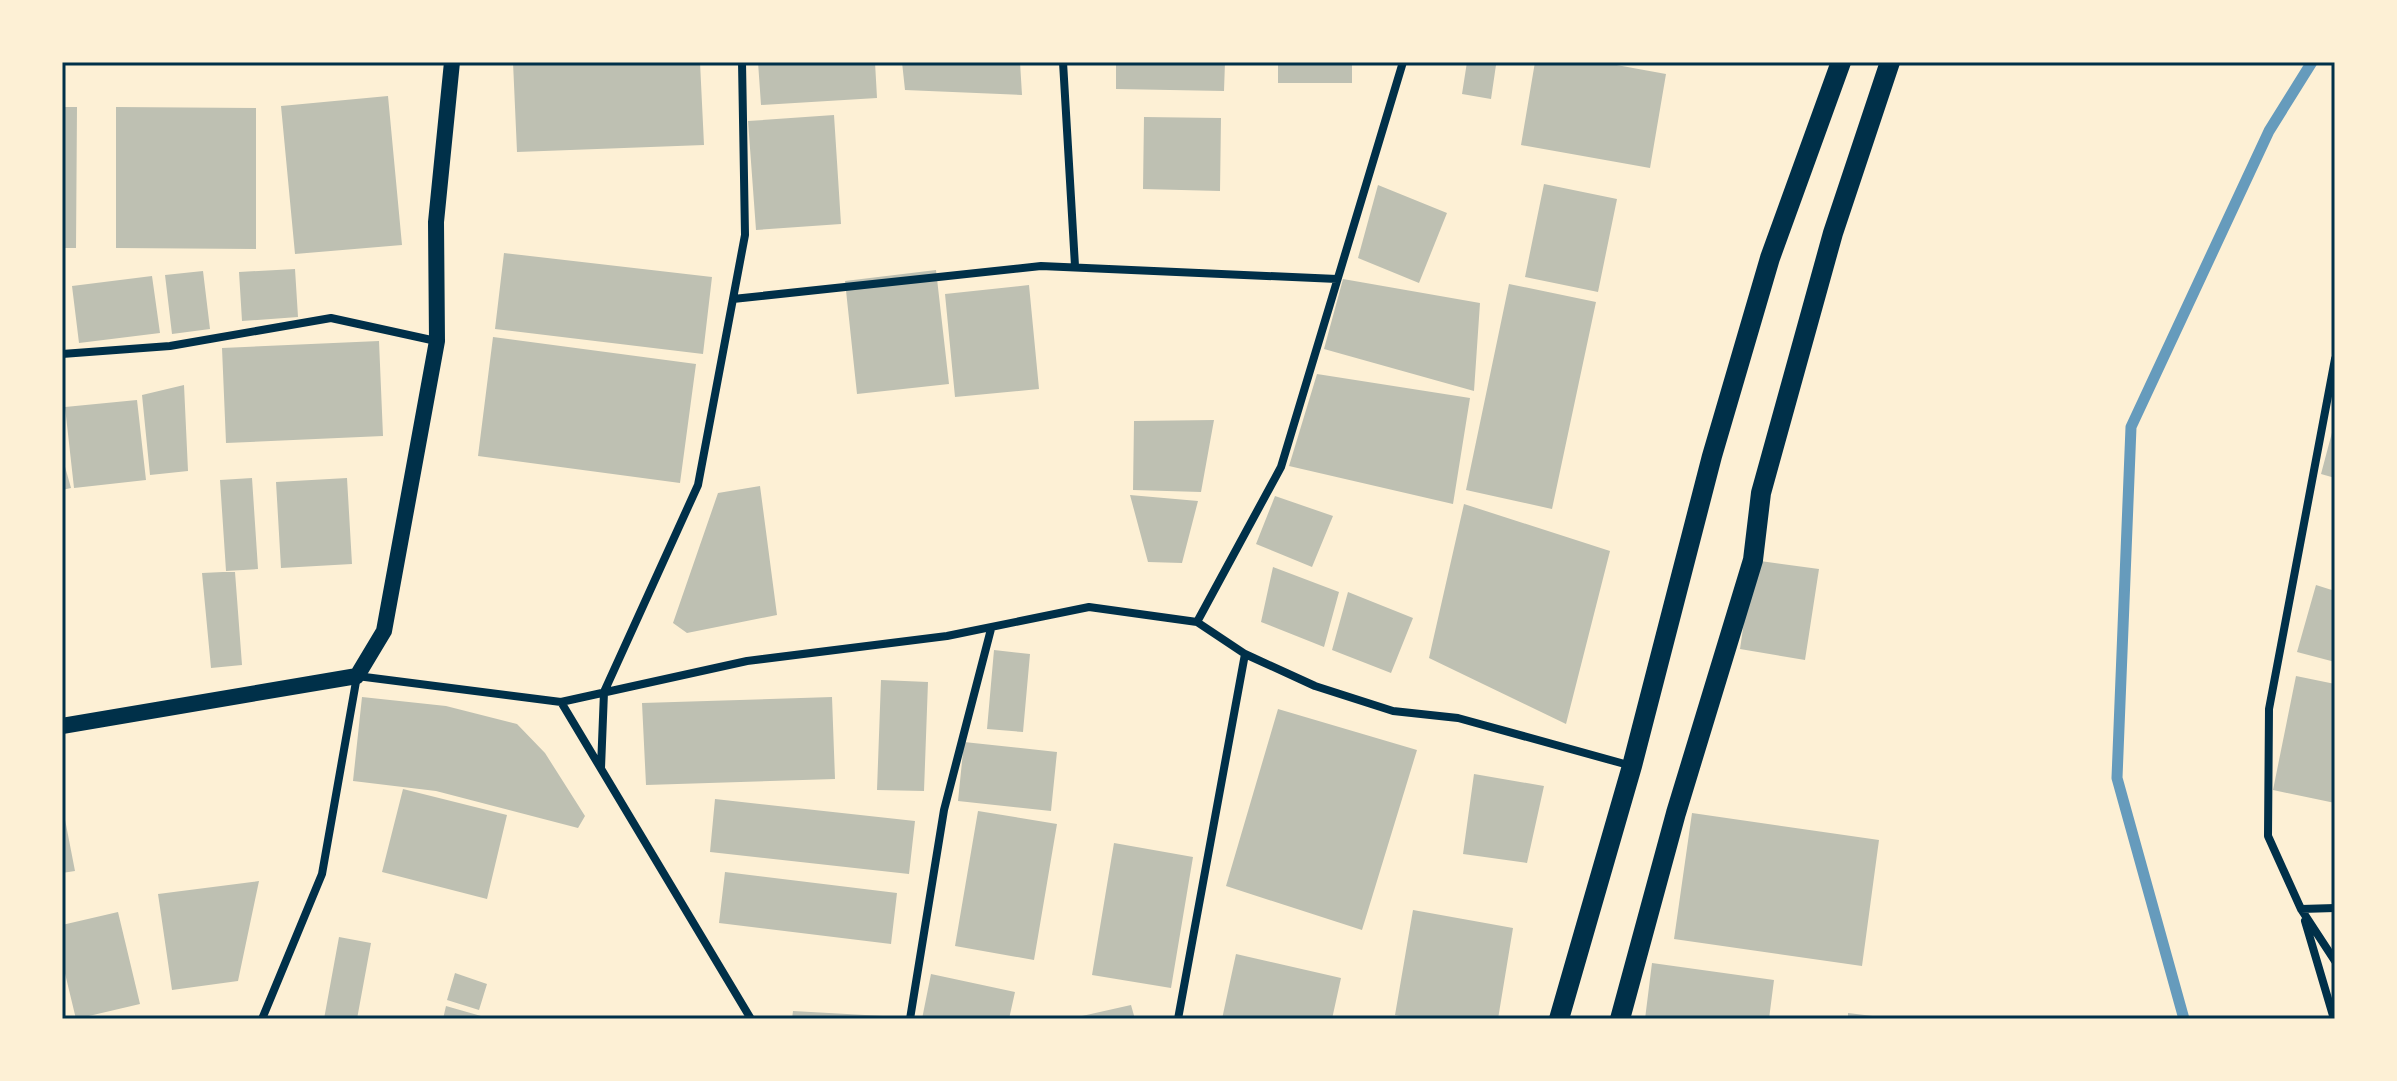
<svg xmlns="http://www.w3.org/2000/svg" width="2397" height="1081" font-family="'Asap Condensed',sans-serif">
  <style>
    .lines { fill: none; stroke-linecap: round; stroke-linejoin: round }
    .stream { stroke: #669bbc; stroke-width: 11 }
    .building { fill: #bec0b2 }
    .minor { stroke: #003049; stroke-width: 8 }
    .secondary { stroke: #003049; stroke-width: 16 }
    .primary { stroke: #003049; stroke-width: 20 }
    .neatline { fill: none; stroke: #003049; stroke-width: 3 }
  </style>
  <rect width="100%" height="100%" fill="#fdf0d5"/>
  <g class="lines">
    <path class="stream" d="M2184,1019L2117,778L2131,427L2269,131L2312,62"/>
  </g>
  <path class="building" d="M513,62H700L704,145L517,152Z
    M758,62H875L877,98L761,105Z
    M902,62H1020L1022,95L905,90Z
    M1116,62H1225L1224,91L1116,89Z
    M1278,62H1352V83H1278Z
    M1467,62L1496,65L1491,99L1462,94Z
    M1535,62H1600L1666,74L1650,168L1521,145Z
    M388,96L402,245L295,254L281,106Z
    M62,107H77L76,248H62Z
    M116,107L256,108V249L116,248Z
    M834,115L841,224L756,230L748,121Z
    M1144,117L1221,118L1220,191L1143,189Z
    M1544,184L1617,199L1598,292L1525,277Z
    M1378,185L1447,213L1419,283L1358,258Z
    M504,253L712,277L703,354L495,329Z
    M295,269L298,317L242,321L239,272Z
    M936,270L949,384L857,394L845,281Z
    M203,271L210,329L172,334L165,275Z
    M152,276L160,333L79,343L72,286Z
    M1343,279L1480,303L1474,391L1324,349Z
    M1509,284L1596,302L1552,509L1466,490Z
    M1029,285L1039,389L955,397L945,294Z
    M493,337L696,364L680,483L478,456Z
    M379,341L383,436L226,443L222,348Z
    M1317,374L1470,398L1453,504L1289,466Z
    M184,385L188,471L150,475L142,395Z
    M137,400L146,480L74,488L65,407Z
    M1214,420L1201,492L1133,490L1134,421Z
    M2334,425H2335V478L2321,474Z
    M62,456L71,488L62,490Z
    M252,478L258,569L226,571L220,480Z
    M347,478L352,564L281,568L276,482Z
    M760,486L777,615L687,633L673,623L718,493Z
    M1130,495L1198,501L1182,563L1148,562Z
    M1275,496L1333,516L1312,567L1256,544Z
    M1464,504L1610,551L1566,724L1429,658Z
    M1753,560L1819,569L1805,660L1740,649Z
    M1273,567L1339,592L1324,647L1261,622Z
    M223,572H235L242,665L211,668L202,573Z
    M2316,585L2335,591V662L2297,652Z
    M1348,592L1413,618L1391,673L1332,650Z
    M994,650L1030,654L1023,732L987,729Z
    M2296,676L2335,684V803L2273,790Z
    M881,680L928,682L924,791L877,790Z
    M362,697L446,706L517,724L545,753L585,816L578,828L436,791L353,781Z
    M832,697L835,779L646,785L642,703Z
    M1278,709L1417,750L1362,930L1226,886Z
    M964,742L1057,752L1051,811L958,801Z
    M1474,774L1544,786L1527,863L1463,854Z
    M403,789L507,815L487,899L382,872Z
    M715,799L915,821L909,874L710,852Z
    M62,804L75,871L62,873Z
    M978,811L1057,824L1034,960L955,946Z
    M1692,813L1879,840L1862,966L1674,939Z
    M1114,843L1193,857L1171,988L1092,975Z
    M725,872L897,893L891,944L719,923Z
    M259,881L238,981L172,990L158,894Z
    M1413,910L1513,928L1498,1019H1416L1395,1015Z
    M118,912L140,1004L76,1019L62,961V925Z
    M339,937L371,943L357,1019H324Z
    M1236,954L1341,978L1332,1019H1222Z
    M1652,963L1774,980L1769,1019H1645Z
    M455,973L487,984L479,1010L447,1000Z
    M931,974L1015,992L1009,1019H922Z
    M1131,1005L1135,1019H1073V1018Z
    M446,1006L488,1018V1019H443Z
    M793,1011L901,1017V1019H792Z
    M1848,1013L1881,1017V1019H1848Z"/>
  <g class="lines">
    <path class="minor" d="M1063,62L1075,266
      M733,299L1041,266L1337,279
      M62,354L170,346L331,318L436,341
      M2335,359L2269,709L2268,836L2301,909L2335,961
      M1197,622L1281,467L1403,62
      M561,702L747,661L947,636L1089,607L1197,622L1245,654L1315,686L1393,711L1458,718L1632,766
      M601,768L604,692L698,485L745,235L742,62
      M2301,909L2335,908
      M2305,921L2334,1019
      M262,1019L322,874L357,676L561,702L751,1019
      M910,1019L944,810L991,629
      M1178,1019L1245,654"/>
    <path class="secondary" d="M62,726L357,676L384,631L437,341L436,222L452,62"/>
    <path class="primary" d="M1559,1019L1632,766L1712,456L1770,258L1841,62
      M1620,1019L1676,813L1753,560L1761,493L1833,233L1890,62"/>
  </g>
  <rect width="2397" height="1081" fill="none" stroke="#fdf0d5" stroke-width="128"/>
  <rect x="64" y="64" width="2269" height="953" class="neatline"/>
</svg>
